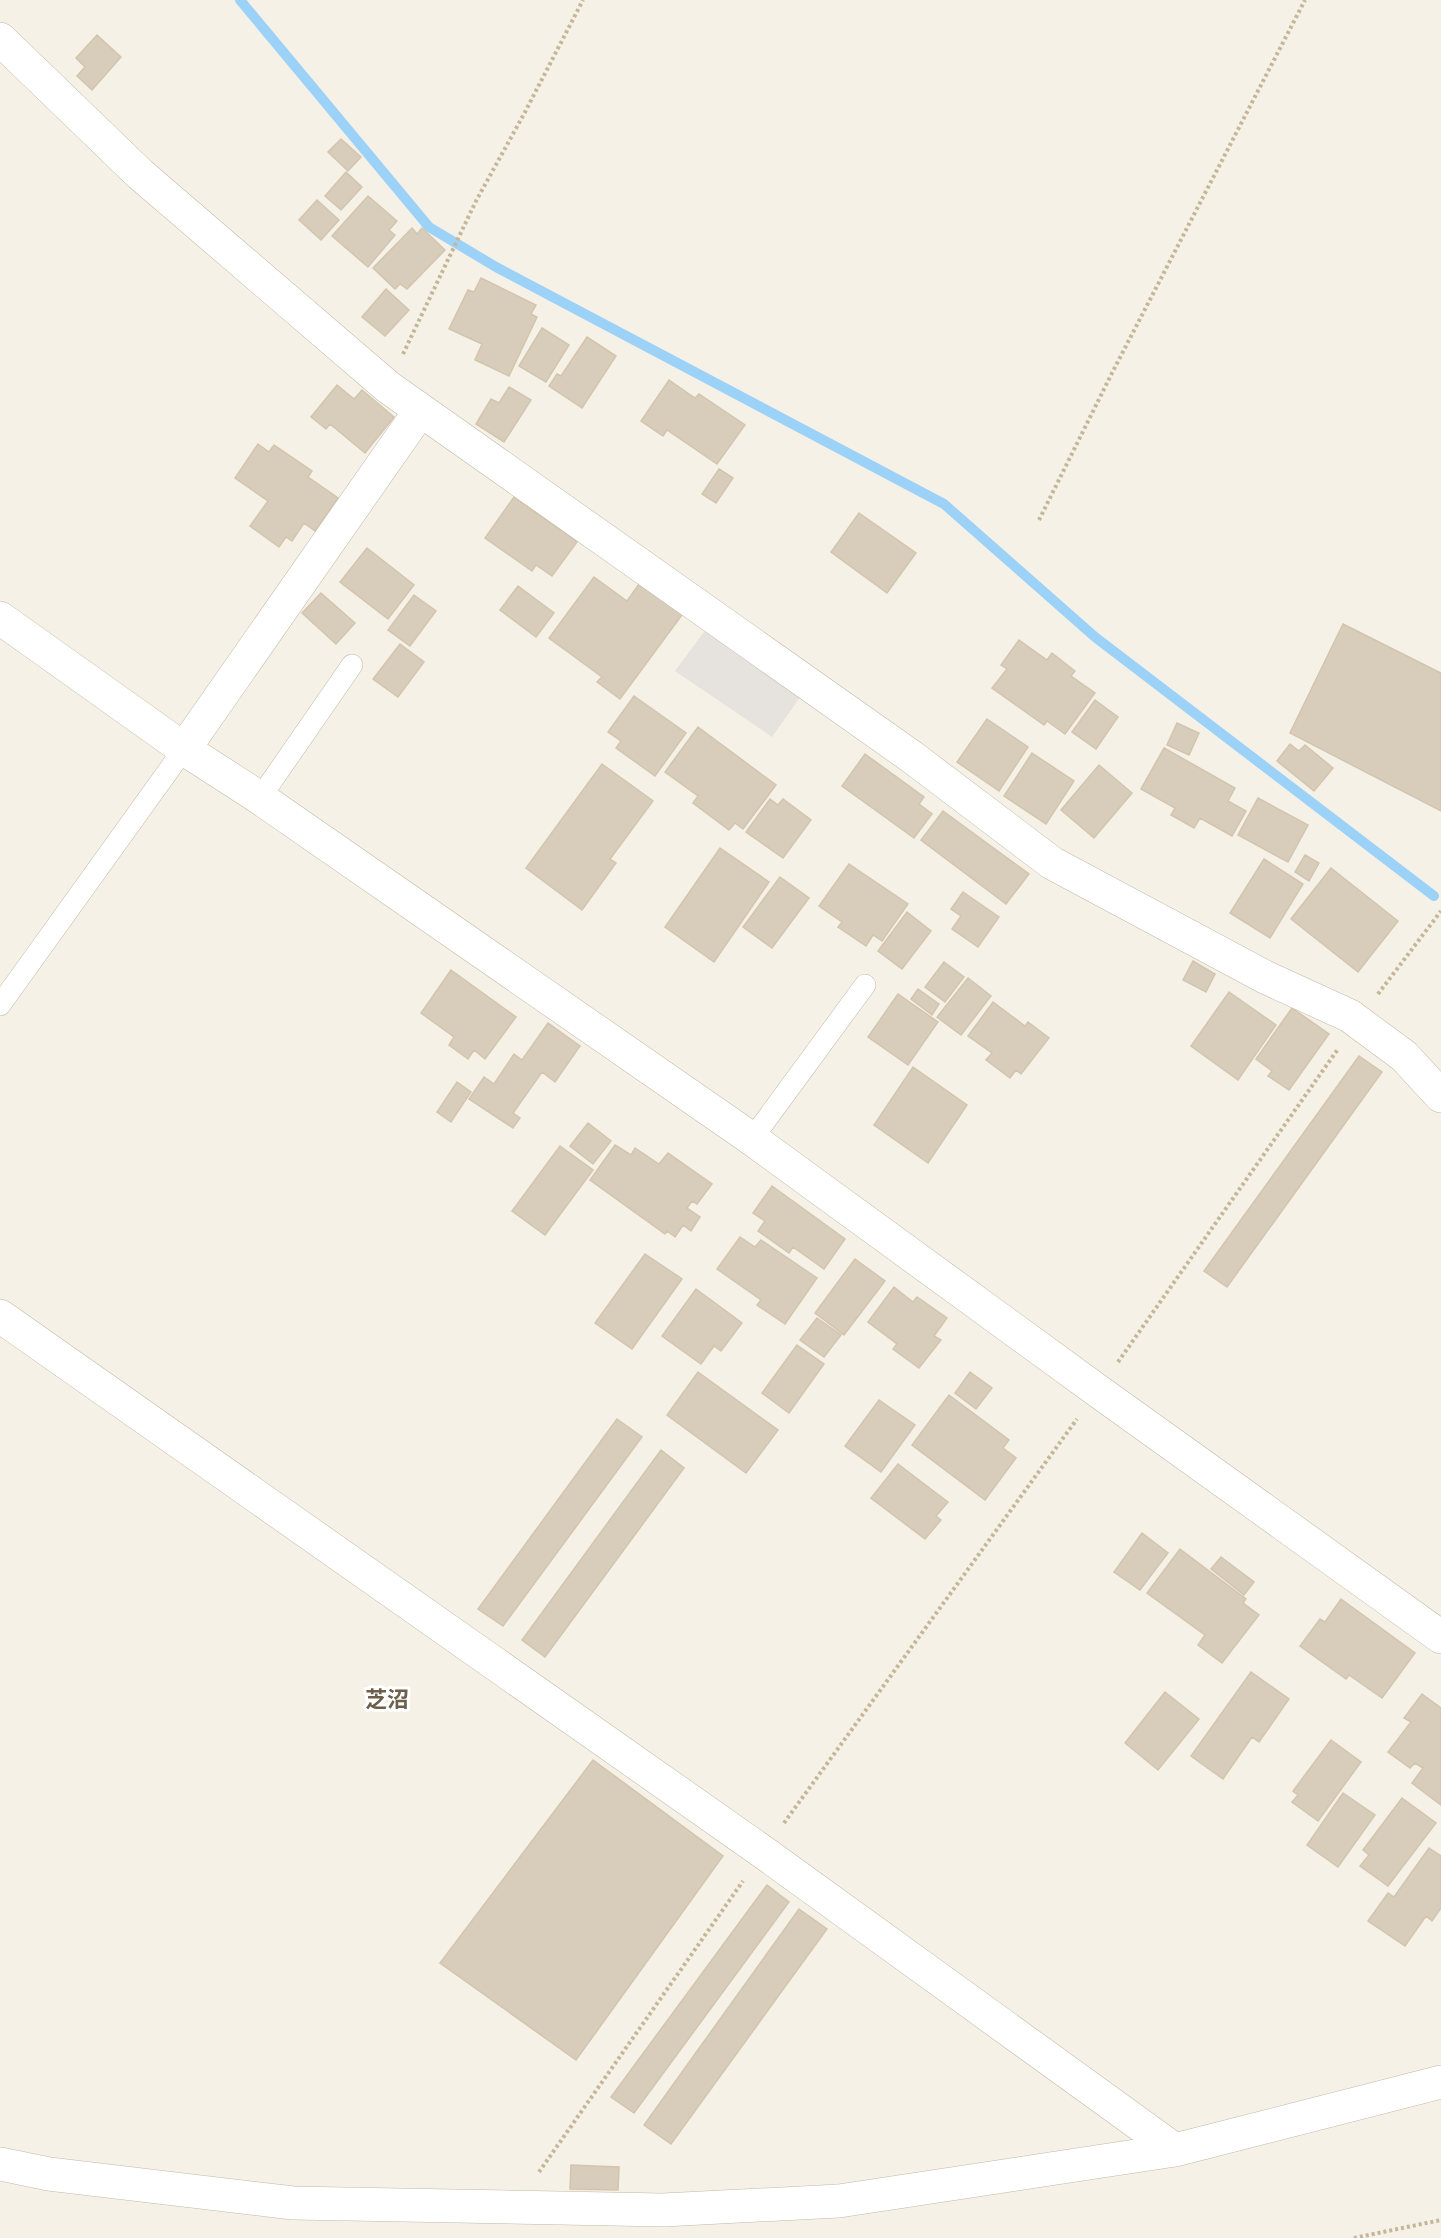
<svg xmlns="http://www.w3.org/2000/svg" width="1441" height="2238" font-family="'DejaVu Sans','Noto Sans JP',sans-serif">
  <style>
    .parking { fill: #e6e3df }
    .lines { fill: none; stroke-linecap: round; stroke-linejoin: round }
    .stream { stroke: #9cd1f8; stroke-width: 10 }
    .building { fill: #d8cdbb; stroke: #d3c5ad; stroke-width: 1.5 }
    .service-casing { stroke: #c2b9a8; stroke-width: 22 }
    .minor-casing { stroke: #c2b9a8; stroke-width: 34 }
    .path { stroke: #c5b698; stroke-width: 4; stroke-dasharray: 3 3; stroke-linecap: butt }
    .service { stroke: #fff; stroke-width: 21 }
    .minor { stroke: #fff; stroke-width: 33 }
    .labels { text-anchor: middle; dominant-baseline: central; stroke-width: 6; stroke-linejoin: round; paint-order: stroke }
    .quarter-label { font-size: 22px; font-weight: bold; fill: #6d604b; stroke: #fff }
  </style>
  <rect width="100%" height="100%" fill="#f5f1e6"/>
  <path class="parking" d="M706,629L801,696L772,737L675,671Z"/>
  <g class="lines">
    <path class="stream" d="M240,0L429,227L496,267L944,504L1095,637L1434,896"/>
  </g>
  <path class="building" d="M97,35L121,57L92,90L77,76L85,67L76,58Z
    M341,139L361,157L348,171L328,152Z
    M346,172L362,187L341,210L325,196Z
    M368,196L397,221L389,230L395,235L368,267L332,236Z
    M317,200L339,220L321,240L299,220Z
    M412,228L417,234L422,228L445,250L407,289L400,284L395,289L373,268Z
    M481,278L536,305L531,314L537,317L509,376L475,360L482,344L449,329L468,290L474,292Z
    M386,289L409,310L385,336L362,317Z
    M542,328L569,345L546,382L519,366Z
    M587,337L616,356L582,408L549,386L557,374L561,376Z
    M669,380L695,398L699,394L745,425L717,464L667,430L663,436L641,421Z
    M337,385L354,399L362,390L394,417L365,453L330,424L326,429L311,417Z
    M509,387L531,400L504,442L476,424L491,399L499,403Z
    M258,444L269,452L274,445L312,471L308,477L338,498L315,531L304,523L292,541L286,537L279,547L250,526L268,501L235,478Z
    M719,469L733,478L716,503L702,494Z
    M514,497L577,542L552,576L536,565L532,571L485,538Z
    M859,513L916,553L887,593L831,552Z
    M367,548L414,585L388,619L340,582Z
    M594,577L627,601L639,584L682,615L620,699L597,682L602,677L549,638Z
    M518,586L554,613L536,637L500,610Z
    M321,593L355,623L336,644L302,613Z
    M414,595L436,611L410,646L388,630Z
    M1343,624L1441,673V811L1290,733Z
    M1019,640L1047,660L1052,653L1075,671L1071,676L1095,693L1065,734L1047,721L1044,725L992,688L1007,669L1001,665Z
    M400,644L424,662L398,697L373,679Z
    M634,696L686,733L655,776L616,748L621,741L608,732Z
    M1095,700L1118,717L1096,749L1072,732Z
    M987,719L1028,747L999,791L957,762Z
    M1177,723L1199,733L1189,755L1167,745Z
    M698,727L776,785L743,829L735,823L729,830L693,803L698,796L665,772Z
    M1290,744L1299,751L1305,745L1333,768L1314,791L1277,761Z
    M1164,748L1235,788L1228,801L1246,811L1232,836L1200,818L1194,828L1171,815L1175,808L1141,789Z
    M1032,753L1074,781L1046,824L1004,796Z
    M865,754L924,797L919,804L932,814L914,838L842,786Z
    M602,764L653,801L610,859L616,863L582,910L526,868Z
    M1099,765L1132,793L1094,838L1061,810Z
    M1258,798L1308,825L1288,862L1238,835Z
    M770,799L778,805L783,799L811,820L783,858L746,832Z
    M943,811L1029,874L1006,904L921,840Z
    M720,848L769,882L714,962L665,927Z
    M1305,855L1319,863L1309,881L1295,872Z
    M1264,859L1303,884L1270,938L1230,913Z
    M849,864L908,904L882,941L873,935L866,946L838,927L842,922L819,906Z
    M1331,868L1398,921L1358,972L1291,919Z
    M780,877L809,898L772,948L743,927Z
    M963,892L999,917L978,947L952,929L961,916L951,909Z
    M907,912L931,931L902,969L878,951Z
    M1193,961L1215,974L1206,992L1183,980Z
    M944,962L964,977L945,1002L925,987Z
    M451,970L516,1017L485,1059L474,1050L468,1059L449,1045L454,1037L421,1013Z
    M968,978L991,996L961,1035L937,1017Z
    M918,989L939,1004L932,1015L911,999Z
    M1229,992L1276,1025L1238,1080L1191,1046Z
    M898,994L938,1022L908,1065L868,1037Z
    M993,1002L1025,1026L1028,1022L1049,1038L1021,1074L1016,1070L1010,1078L986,1060L992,1053L968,1036Z
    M1292,1008L1329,1034L1289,1090L1268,1076L1272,1071L1256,1059Z
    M548,1023L580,1046L555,1082L542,1072L513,1113L520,1118L513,1128L469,1099L484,1077L494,1084L514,1054L522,1060Z
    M1359,1056L1382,1072L1227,1287L1204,1271Z
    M913,1067L967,1105L928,1163L874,1125Z
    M457,1082L471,1092L451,1122L437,1112Z
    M588,1123L611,1141L593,1164L570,1146Z
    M615,1145L631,1155L635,1148L659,1164L668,1153L712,1184L697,1204L692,1201L687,1208L700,1217L691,1231L683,1225L675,1237L667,1231L665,1234L590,1180Z
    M560,1146L593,1170L545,1235L512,1211Z
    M772,1186L845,1239L824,1269L793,1247L789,1253L758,1231L765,1221L753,1213Z
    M740,1237L755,1247L761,1240L817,1278L785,1324L757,1305L761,1300L717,1269Z
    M645,1254L682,1279L632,1349L595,1323Z
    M855,1259L885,1281L844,1335L815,1313Z
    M894,1287L913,1302L917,1297L947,1318L934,1336L941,1340L919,1368L893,1349L897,1344L868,1322Z
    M696,1289L742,1323L721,1351L714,1346L701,1364L662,1336Z
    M817,1318L841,1335L824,1357L800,1340Z
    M797,1345L824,1364L789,1413L762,1393Z
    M698,1372L778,1430L746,1473L667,1415Z
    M970,1372L992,1388L976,1409L955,1393Z
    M949,1395L1009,1440L1003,1448L1016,1458L985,1500L912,1445Z
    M879,1400L915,1425L881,1472L845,1446Z
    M617,1419L642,1437L503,1626L478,1609Z
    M661,1450L684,1468L545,1657L522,1640Z
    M898,1464L948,1502L936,1516L941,1520L925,1539L871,1498Z
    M1142,1533L1168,1553L1140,1590L1114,1572Z
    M1180,1549L1246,1599L1243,1603L1259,1615L1222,1663L1198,1645L1205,1635L1147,1593Z
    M1221,1557L1254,1582L1244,1595L1211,1569Z
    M1341,1599L1415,1653L1382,1698L1349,1675L1346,1679L1300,1646L1320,1619L1325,1622Z
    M1251,1672L1289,1699L1259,1742L1252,1737L1223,1779L1191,1756Z
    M1165,1692L1199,1719L1158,1770L1125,1743Z
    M1422,1694L1441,1708V1805L1412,1783L1423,1768L1415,1763L1410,1768L1388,1752L1411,1722L1404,1718Z
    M1331,1740L1361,1762L1318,1821L1292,1802L1298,1795L1293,1791Z
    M593,1760L723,1856L576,2060L440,1963Z
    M1343,1793L1375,1815L1338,1867L1307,1845Z
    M1402,1798L1436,1823L1388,1886L1360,1866L1369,1855L1363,1850Z
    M1429,1848L1441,1856V1908L1432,1921L1426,1916L1405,1946L1368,1921L1388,1893L1394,1897Z
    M767,1885L789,1902L634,2113L611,2097Z
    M799,1909L827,1929L671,2144L644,2125Z
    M571,2165L619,2167L618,2190L570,2189Z"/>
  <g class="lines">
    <g class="service-casing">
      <path id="service" d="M260,798L352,665
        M0,1005L184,749
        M752,1139L865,985"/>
    </g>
    <g class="minor-casing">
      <path id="minor" d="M0,39L140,174L388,387L912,757L1052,863L1265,977L1350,1016L1404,1056L1441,1096
        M0,618L184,749L260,798L752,1139L1098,1391L1441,1637
        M184,749L420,411
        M0,1316L763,1852L1175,2150
        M0,2164L49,2174L293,2203L663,2210L839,2201L1175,2150L1441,2082"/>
    </g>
    <path class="path" d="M403,354L476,201L524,114L583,0
      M1039,520L1112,373L1305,0
      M1378,994L1441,911
      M1118,1362L1338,1049
      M784,1823L1077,1419
      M539,2172L743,1881
      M1354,2238L1441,2220"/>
    <use href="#service" class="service"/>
    <use href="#minor" class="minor"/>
  </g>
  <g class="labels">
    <g class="quarter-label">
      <text x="387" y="1699">芝沼</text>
    </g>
  </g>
</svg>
